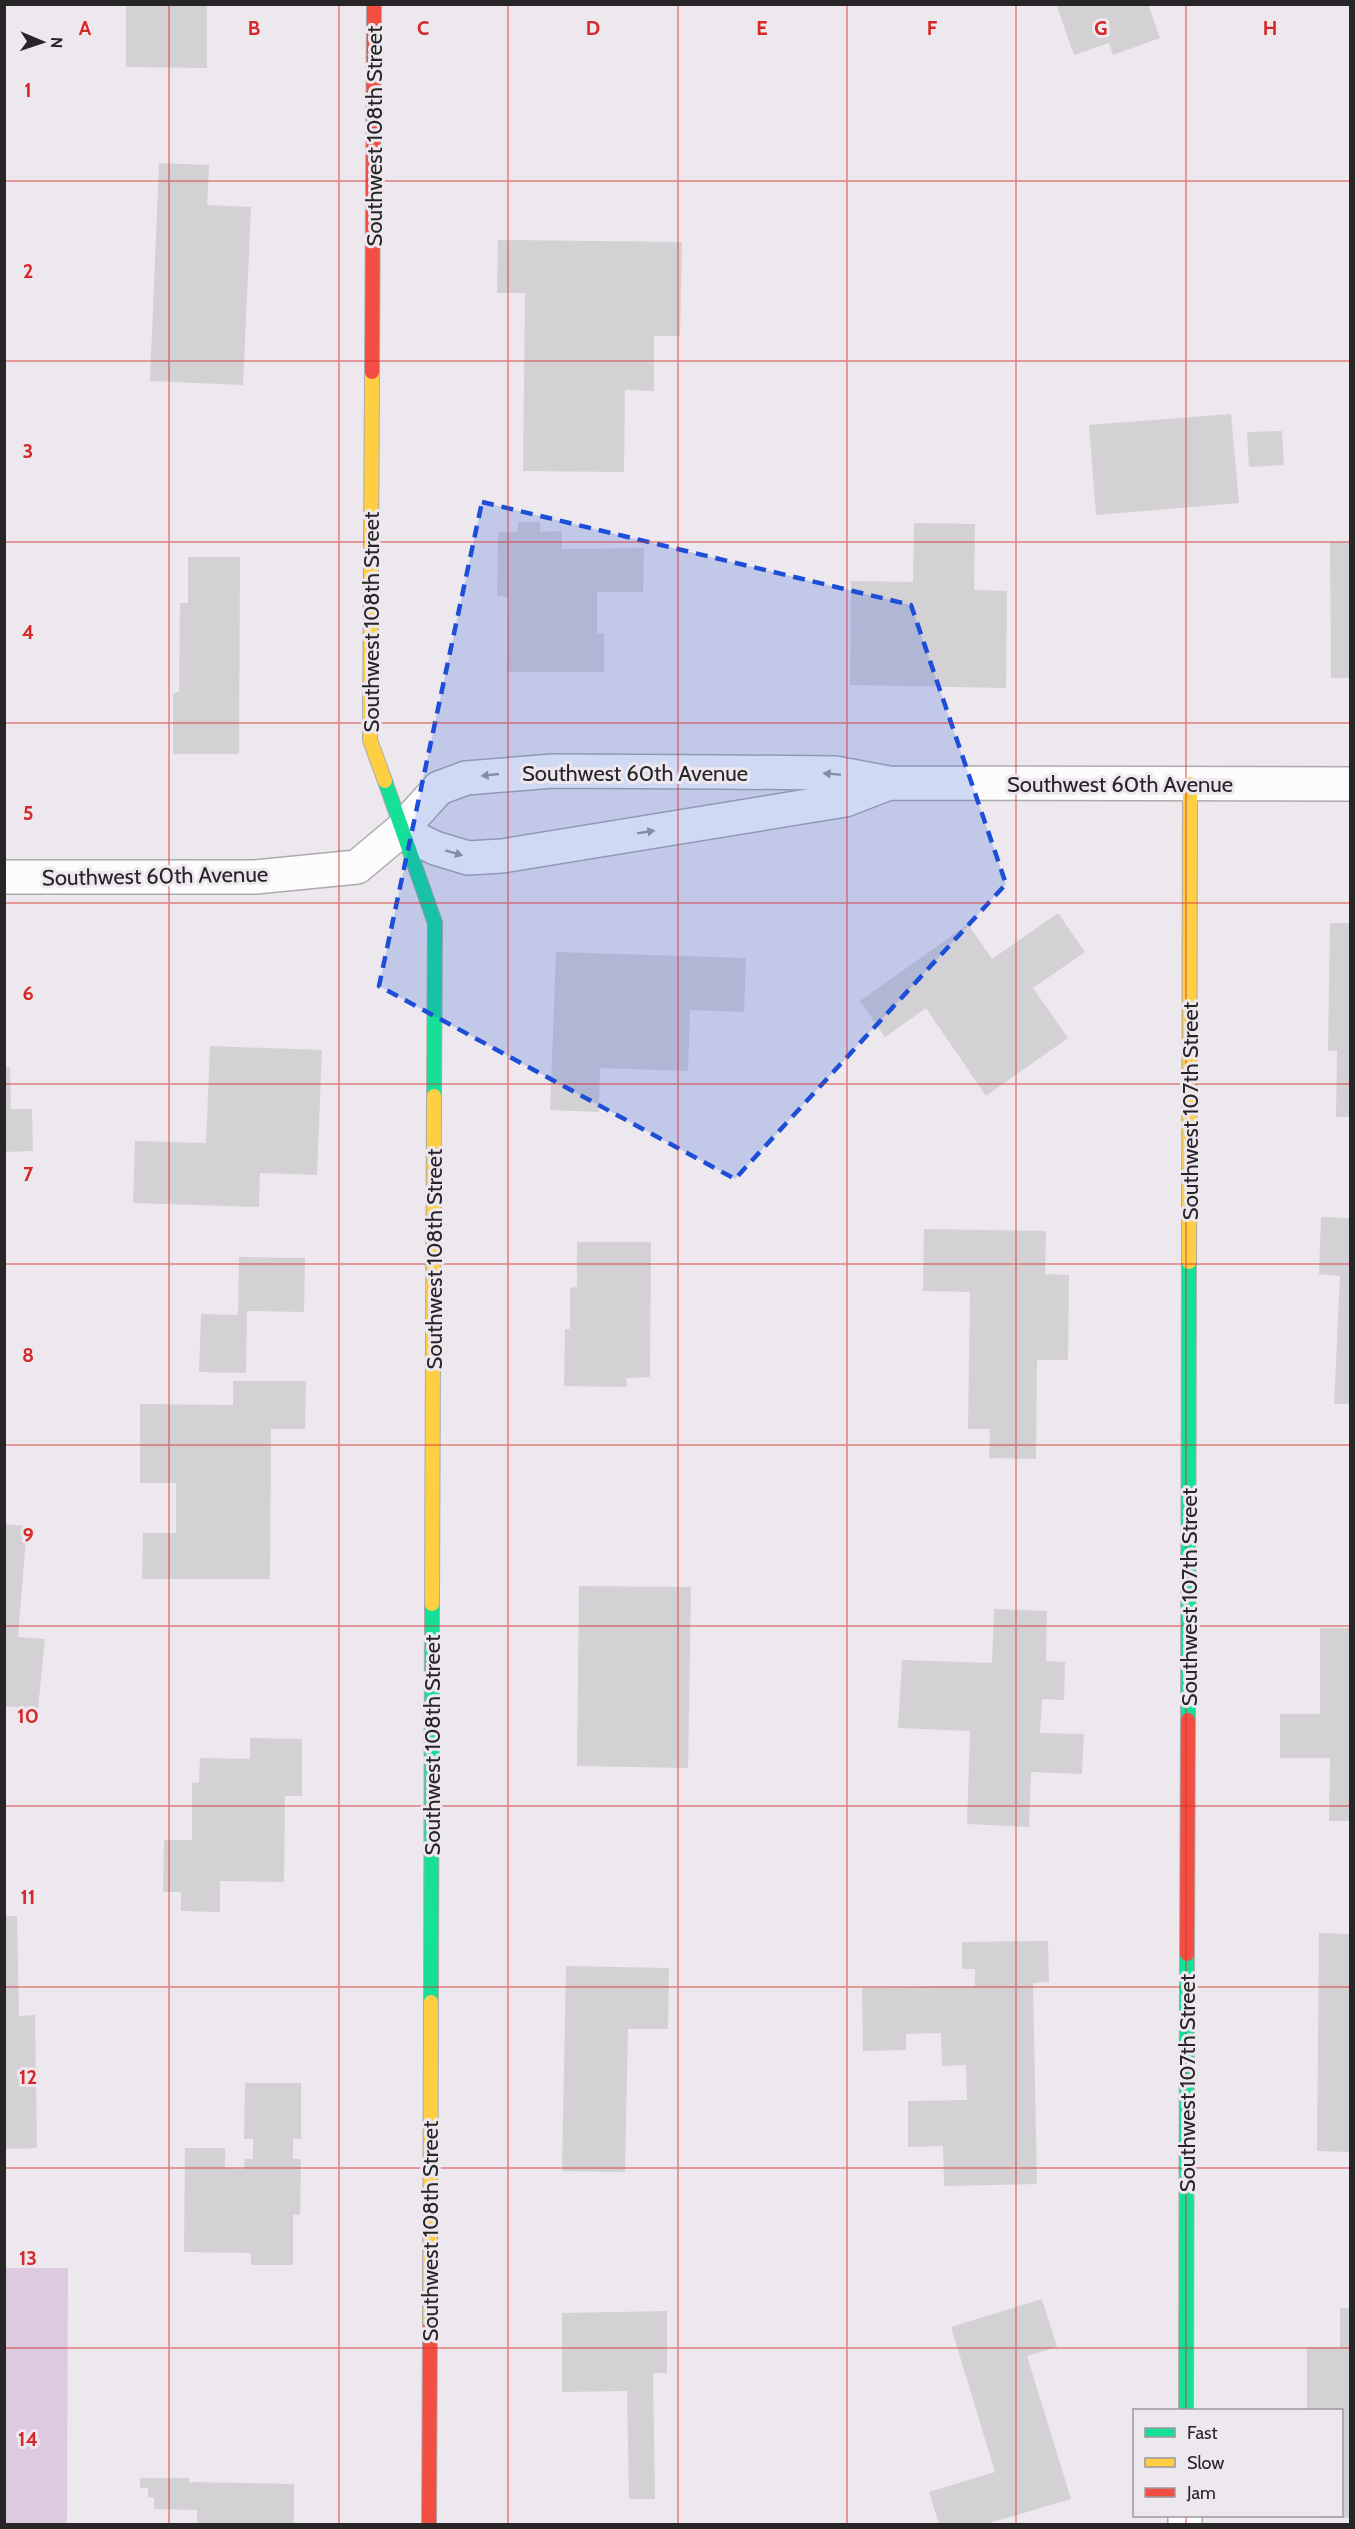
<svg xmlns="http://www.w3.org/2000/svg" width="1355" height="2529" font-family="Cabin,sans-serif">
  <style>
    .green { fill: #ddcae1 }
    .building { fill: #d4d1d5 }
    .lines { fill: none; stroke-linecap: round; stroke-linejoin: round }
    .street-casing { stroke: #adaaad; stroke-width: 36 }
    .fast-casing { stroke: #adaaad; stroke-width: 16 }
    .slow-casing { stroke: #adaaad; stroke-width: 16 }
    .jam-casing { stroke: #adaaad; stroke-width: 16 }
    .street { stroke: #fcfcfc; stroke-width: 33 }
    .fast { stroke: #16e098; stroke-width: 14 }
    .slow { stroke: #ffcf43; stroke-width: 14 }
    .jam { stroke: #f24e42; stroke-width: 14 }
    .oneway { fill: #9c9b9c }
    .marked { fill: #1d4ed8; fill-opacity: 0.2; stroke: #1d4ed8; stroke-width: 4.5; stroke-dasharray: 12 8; stroke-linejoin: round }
    .grid { fill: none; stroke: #d62828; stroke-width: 1.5; stroke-opacity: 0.55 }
    .labels { text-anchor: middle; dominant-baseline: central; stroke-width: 6; stroke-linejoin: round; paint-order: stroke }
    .street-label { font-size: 22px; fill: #272527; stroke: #ede7ee }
    .grid-label { font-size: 20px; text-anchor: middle; font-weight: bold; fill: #d62828; stroke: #ede7ee; stroke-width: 6; stroke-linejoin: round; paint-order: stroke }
  </style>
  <rect width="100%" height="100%" fill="#ece8ed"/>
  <path class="green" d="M5,2268H68L67,2524H5Z"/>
  <path class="building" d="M126,4H207V68L126,67Z
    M1056,4H1148L1160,38L1113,55L1109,43L1074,55Z
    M159,163L209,165L207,205L251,207L243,385L150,381Z
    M498,240L682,242L680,336H654V391L625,390L624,472L523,471L525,293H497Z
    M1231,414L1239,503L1096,515L1089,425Z
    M1282,431L1284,465L1249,467L1247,432Z
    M518,522H540V532L562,531V549L644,548L643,592H597V633L604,634V672H507L508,597L497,596L498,532H518Z
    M914,523L975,524L974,590L1007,591L1006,688L850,685L851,581L913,582Z
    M1330,542H1350V678H1331Z
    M188,557H240L239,754H173V693L179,692L180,603H188Z
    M1058,913L1085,952L1033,988L1068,1038L986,1096L926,1008L885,1037L860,1001L968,924L992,959Z
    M1330,923H1350V1117H1336L1337,1050L1328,1051Z
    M556,952L746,958L744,1012L690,1010L688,1071L600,1068L599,1112L550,1110Z
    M210,1046L322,1050L317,1175L260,1173L259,1207L133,1203L135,1141L206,1143Z
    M4,1067H10L11,1109H32L33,1151L4,1152Z
    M1321,1217L1350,1218V1404H1334L1340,1276L1319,1274Z
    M924,1229L1046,1231L1045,1274L1069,1275L1068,1360H1037L1036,1459L989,1458L990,1429H968L970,1292L923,1291Z
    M577,1242H651L650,1377L626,1378L627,1387L564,1386L565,1329H570V1288L577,1287Z
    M239,1257L305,1258L304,1312L247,1311L246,1373L199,1372L201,1314L238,1315Z
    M233,1381H306L305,1429H271L270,1579H142L143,1533H176V1483H140V1404L233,1405Z
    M4,1524L27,1526L18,1637L45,1639L38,1709L4,1706Z
    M579,1586L691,1587L688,1768L577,1766Z
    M994,1609L1047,1611L1046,1661L1065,1662L1064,1700L1042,1699L1040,1733L1084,1734L1082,1774L1031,1772L1029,1827L967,1824L970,1731L898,1728L902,1660L992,1663Z
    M1320,1628H1350V1821H1329L1330,1758H1280V1714H1320Z
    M250,1738L302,1739V1796H285L284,1882L220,1881V1912L181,1911V1892H163L164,1840H192V1783L199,1782L200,1758L250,1759Z
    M4,1916H17L19,2016L35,2015L37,2148L4,2149Z
    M1319,1933L1350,1934V2152L1317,2151Z
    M1048,1941L1049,1982L1033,1983L1037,2184L944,2186L943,2146L908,2147V2101L967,2100L966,2065L942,2066L941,2033L906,2034V2050L863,2051L862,1988L975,1986V1969H962V1942Z
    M566,1966L669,1968L668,2029H628L625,2172L562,2171Z
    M245,2083H301V2139H293V2159H301L300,2215L293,2214V2265H251V2253L184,2252L185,2148H225V2168L244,2169L245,2159H253V2139H244Z
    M1042,2299L1057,2347L1027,2356L1071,2499L986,2524H939L929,2492L995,2472L951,2327Z
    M1340,2308H1350V2518H1323V2516H1342V2410H1307V2347H1340Z
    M667,2311V2373H653L655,2499H629L627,2391L562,2392V2313Z
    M140,2478H189V2482L294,2484V2524H197V2510L154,2509V2498L148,2497V2488H140Z"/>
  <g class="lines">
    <g class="street-casing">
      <path id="street" d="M400,831L435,848L468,858L502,856L845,800L889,783
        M4,877H255L357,867L400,831L439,788L466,778L553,771L721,772L835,773L889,783L1350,784
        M1185,2524V2516"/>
    </g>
    <g class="fast-casing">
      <path id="fast" d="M385,781L435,923L434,1096
        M1188,1720L1189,1262
        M431,2002L432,1604
        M1186,2410L1187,1954"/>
    </g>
    <g class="slow-casing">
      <path id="slow" d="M372,372L370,740L385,781
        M1189,1262L1190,784
        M432,1604L434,1096
        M430,2327L431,2002"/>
    </g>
    <g class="jam-casing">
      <path id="jam" d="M372,372L374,4
        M1187,1954L1188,1720
        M429,2524L430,2327"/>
    </g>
    <use href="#street" class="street"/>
    <use href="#fast" class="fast"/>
    <use href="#slow" class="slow"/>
    <use href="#jam" class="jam"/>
  </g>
  <defs><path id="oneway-solid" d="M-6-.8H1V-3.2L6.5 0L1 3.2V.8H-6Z" transform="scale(1.5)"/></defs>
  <g class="oneway">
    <use href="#oneway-solid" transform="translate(832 774) rotate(-176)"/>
    <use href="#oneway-solid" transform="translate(490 775) rotate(174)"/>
    <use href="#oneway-solid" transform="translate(646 832) rotate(-9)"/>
    <use href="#oneway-solid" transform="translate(454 853) rotate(17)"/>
  </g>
  <path class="marked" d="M482,502L911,605L1006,884L735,1179L379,986Z"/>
  <path class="grid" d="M169,4V2524M339,4V2524M508,4V2524M678,4V2524M847,4V2524M1016,4V2524M1186,4V2410M4,181H1350M4,361H1350M4,542H1350M4,723H1350M4,903H1350M4,1084H1350M4,1264H1350M4,1445H1350M4,1626H1350M4,1806H1350M4,1987H1350M4,2168H1350M4,2348H1350M1186,2516V2524"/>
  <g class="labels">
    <g class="street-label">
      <text transform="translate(374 136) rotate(-90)">Southwest 108th Street</text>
      <text transform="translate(371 622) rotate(-90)">Southwest 108th Street</text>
      <text x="635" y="773">Southwest 60th Avenue</text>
      <text x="1120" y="784">Southwest 60th Avenue</text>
      <text transform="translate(155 876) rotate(-1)">Southwest 60th Avenue</text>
      <text transform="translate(1190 1111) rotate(-90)">Southwest 107th Street</text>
      <text transform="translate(434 1259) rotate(-90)">Southwest 108th Street</text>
      <text transform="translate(1189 1597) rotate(-90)">Southwest 107th Street</text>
      <text transform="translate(432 1745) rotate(-90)">Southwest 108th Street</text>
      <text transform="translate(1187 2083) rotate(-90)">Southwest 107th Street</text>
      <text transform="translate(430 2231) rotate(-90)">Southwest 108th Street</text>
    </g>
  </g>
  <g class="grid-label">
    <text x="85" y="35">A</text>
    <text x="254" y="35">B</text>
    <text x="423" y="35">C</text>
    <text x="593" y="35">D</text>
    <text x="762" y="35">E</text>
    <text x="932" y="35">F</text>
    <text x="1101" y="35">G</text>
    <text x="1270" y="35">H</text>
    <text x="28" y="97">1</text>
    <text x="28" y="278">2</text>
    <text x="28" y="458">3</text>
    <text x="28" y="639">4</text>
    <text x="28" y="820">5</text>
    <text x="28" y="1000">6</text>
    <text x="28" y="1181">7</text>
    <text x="28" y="1362">8</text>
    <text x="28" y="1542">9</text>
    <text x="28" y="1723">10</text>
    <text x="28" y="1904">11</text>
    <text x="28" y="2084">12</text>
    <text x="28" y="2265">13</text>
    <text x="28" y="2446">14</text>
  </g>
  <rect width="1355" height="2529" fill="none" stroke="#272527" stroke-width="12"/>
  <rect x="1133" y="2409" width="210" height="108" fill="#ede7ee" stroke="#9e999e" stroke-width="1.5"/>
  <rect x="1145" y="2428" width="30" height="9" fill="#16e098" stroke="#9e999e" stroke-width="1.5"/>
  <text x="1187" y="2439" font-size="18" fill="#272527">Fast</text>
  <rect x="1145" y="2458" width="30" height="9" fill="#ffcf43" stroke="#9e999e" stroke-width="1.5"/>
  <text x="1187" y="2469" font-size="18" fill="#272527">Slow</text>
  <rect x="1145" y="2488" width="30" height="9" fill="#f24e42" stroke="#9e999e" stroke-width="1.5"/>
  <text x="1187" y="2499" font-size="18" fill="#272527">Jam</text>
  <g transform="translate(42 42) rotate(92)" stroke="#ede7ee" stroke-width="4.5" paint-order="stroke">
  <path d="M0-4.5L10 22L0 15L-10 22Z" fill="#272527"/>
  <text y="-9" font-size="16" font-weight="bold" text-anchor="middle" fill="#272527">N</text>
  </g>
</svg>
